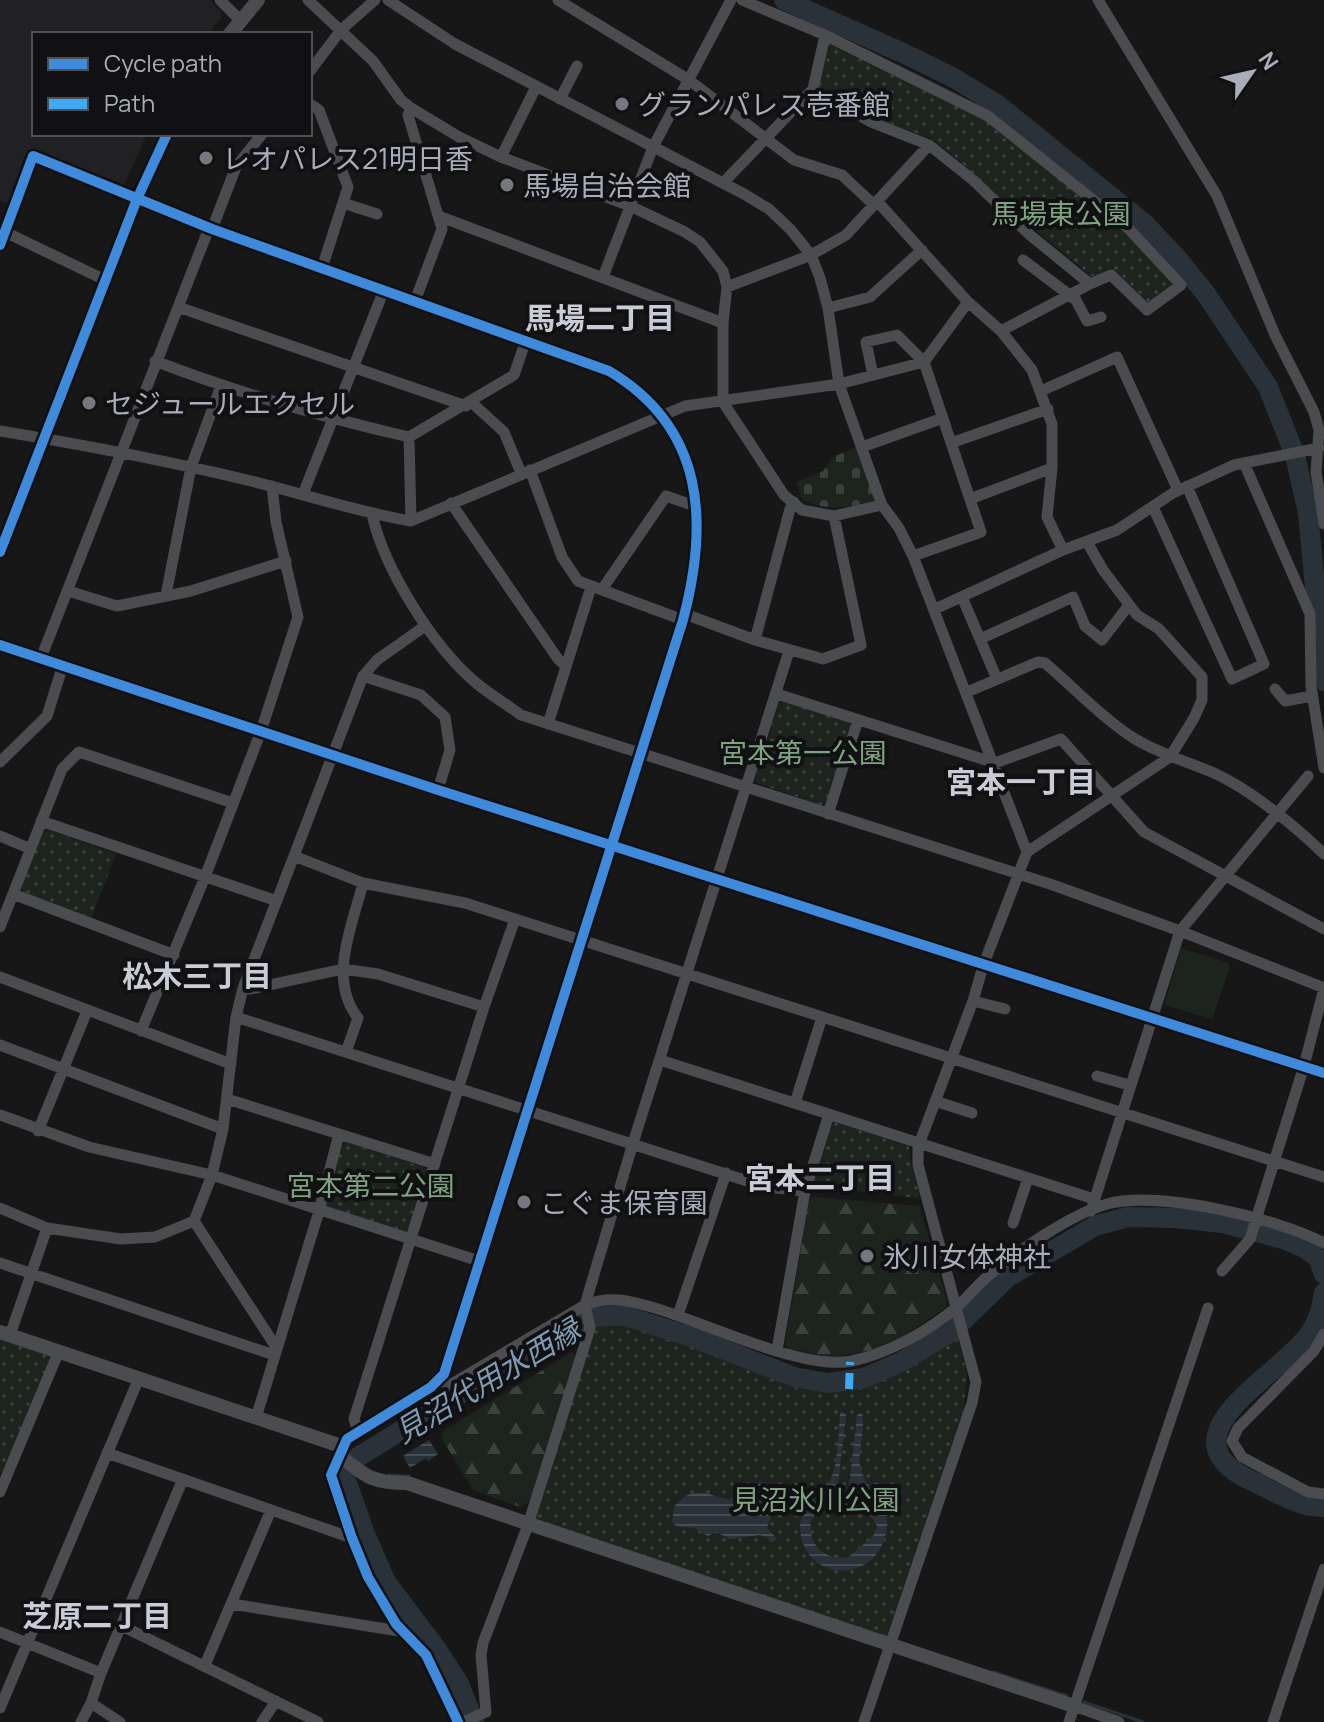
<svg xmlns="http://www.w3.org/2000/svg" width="1324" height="1722" font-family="Manrope,'Noto Sans JP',sans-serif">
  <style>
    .built { fill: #212123 }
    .grass { fill: #1d241e }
    .forest { fill: url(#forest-firs) }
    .cemetery { fill: url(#cemetery-stones) }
    .park { fill: url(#park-dots) }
    .water { fill: url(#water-rules); fill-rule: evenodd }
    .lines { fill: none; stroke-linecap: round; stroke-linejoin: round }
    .stream { stroke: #2a3239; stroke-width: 3 }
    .river { stroke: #2a3239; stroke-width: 20 }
    .minor { stroke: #4b4c50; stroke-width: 11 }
    .tertiary { stroke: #4b4c50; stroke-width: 14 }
    .quiet { stroke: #3fa9f5; stroke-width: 8; stroke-dasharray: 16 8; stroke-linecap: butt }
    .cycleway-casing { stroke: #111113; stroke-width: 15 }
    .cycleway { stroke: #408adc; stroke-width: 10 }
    .poi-dot { fill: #757880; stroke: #111113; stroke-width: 3 }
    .labels { text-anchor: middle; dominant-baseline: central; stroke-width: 8; stroke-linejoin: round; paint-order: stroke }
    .poi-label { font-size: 28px; fill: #a8adb8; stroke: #111113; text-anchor: start }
    .park-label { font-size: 28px; fill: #7fa381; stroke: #111113 }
    .neighbourhood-label { font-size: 30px; font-weight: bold; fill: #c9ccd4; stroke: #111113 }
    .water-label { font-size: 30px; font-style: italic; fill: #7f9bb3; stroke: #111113 }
  </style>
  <defs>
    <pattern id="forest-firs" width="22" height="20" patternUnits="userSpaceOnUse" patternTransform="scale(2)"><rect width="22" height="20" fill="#1d241e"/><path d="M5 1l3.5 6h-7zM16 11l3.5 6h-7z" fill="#3b413d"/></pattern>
    <pattern id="cemetery-stones" width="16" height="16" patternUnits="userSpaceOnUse" patternTransform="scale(2)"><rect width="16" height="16" fill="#1d241e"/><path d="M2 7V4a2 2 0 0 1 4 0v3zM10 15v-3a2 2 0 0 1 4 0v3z" fill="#3b413d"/></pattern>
    <pattern id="park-dots" width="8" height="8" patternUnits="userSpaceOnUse" patternTransform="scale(2)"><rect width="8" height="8" fill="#1d241e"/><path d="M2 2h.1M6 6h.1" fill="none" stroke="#3b413d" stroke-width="1.8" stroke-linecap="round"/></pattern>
    <pattern id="water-rules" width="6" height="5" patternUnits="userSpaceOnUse" patternTransform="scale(2)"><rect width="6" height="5" fill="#2a3239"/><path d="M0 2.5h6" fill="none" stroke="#464d54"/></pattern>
  </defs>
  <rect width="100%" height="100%" fill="#171717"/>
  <path class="built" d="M0,0H210L221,12V18L208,34H34V134H147L124,185L120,186L33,149L12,203L0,201Z"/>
  <path class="grass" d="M1181,948L1229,963L1230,967L1212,1019L1164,1005Z"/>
  <path class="forest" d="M814,1197L919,1206L948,1303L945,1308L902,1337L871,1350L830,1358L789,1348L785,1344L809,1200Z
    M572,1352L578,1358L529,1502L520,1507L473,1490L442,1439L443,1431Z"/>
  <path class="cemetery" d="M857,447L875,497L873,502C846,508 827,511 802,500L796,482L823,471L833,457Z"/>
  <path class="park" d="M832,41L990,121L1137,240L1178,284L1150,304L1145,303L1110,269L1096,277L1091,276L1034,229L955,157L930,138L876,119L819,86L826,44Z
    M784,701L848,721L850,725L827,801L821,805L757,783L755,780L779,703Z
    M49,830L116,854L91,918L24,892L21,888L43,833Z
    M836,1122L909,1146L911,1164L920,1195L917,1198L816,1186L814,1181L831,1124Z
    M346,1142L426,1168L428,1172L410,1230L406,1232L325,1206L323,1203L343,1144Z
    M612,1322L631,1323L783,1381L820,1389L865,1386L936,1352L958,1338L967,1374L963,1416L888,1639L533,1519L596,1324Z
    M0,1337L50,1354L52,1359L6,1469L0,1473Z"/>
  <path class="water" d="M842,1411L846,1415L837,1493L848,1495L857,1415L862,1413C866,1432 855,1455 862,1473C871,1496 893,1505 886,1533C875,1585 805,1582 800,1530C798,1510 820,1501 828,1485C839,1465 838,1436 840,1413ZM829,1503C848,1503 868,1508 877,1526L874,1535L849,1557C822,1562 805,1541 812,1516Z
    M429,1440L438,1454L428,1461L426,1458L410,1468L403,1456Z
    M760,1481L772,1486L778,1496L767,1528L777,1539L774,1541L760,1535L730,1539L716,1532L708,1536L694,1528L678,1527L672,1522L674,1507C699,1476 717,1506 741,1498C751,1495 754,1488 760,1481Z"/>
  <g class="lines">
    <path class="stream" d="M389,1475L409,1476
      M993,1672L1067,1696
      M1084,1702L1143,1722"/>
    <path class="river" d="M784,0L905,54L954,78L998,105L1145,224L1177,258L1206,294L1268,387L1295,455L1308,513L1324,681
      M1324,1293C1322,1308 1318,1321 1310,1333C1282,1375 1157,1435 1250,1480C1273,1490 1298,1508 1324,1507
      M474,1722L459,1684L436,1648L386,1582L365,1534L345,1477L348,1467L358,1457L568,1328L594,1317L623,1315L697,1339L794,1377L828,1383L864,1378L901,1362L951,1332L1008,1277L1095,1226L1128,1217L1175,1218L1223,1223L1283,1239L1305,1248L1318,1258L1324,1274"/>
    <path class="minor" d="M220,0L241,21
      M308,0L373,61L401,100L411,108L459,137L501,157L630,206L685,232L700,242L723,271L727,287L723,323V402L784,495L802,510L834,516L882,505
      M388,0L455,44L744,194L769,209L791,230L811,255L820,278L828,308L839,384L882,505L899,528L913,556L1027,852
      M558,0L689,80L794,160L842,175L874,205
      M742,0L825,35L988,116L1128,228L1181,285L1147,310L1111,275L1090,284
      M1098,0L1217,196L1275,335L1314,412L1319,430L1316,472L1324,524
      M310,71L341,30L375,0
      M813,89L825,35
      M560,99L577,66
      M310,104L319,110L348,187L322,268
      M411,108L408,115L442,229L415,301
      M501,157L536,87
      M723,183L813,89L871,122L929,145L973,180L1030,235L1090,284L1001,331
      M877,201L968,302L1001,331L1032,370L1052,424V468L970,499
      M343,203L377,214
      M441,217L723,323
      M212,229L236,167L262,134
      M5,232L105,280
      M0,245L33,156L137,199
      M1023,260L1076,300L1087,321L1101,317
      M603,277L653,147L731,0
      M727,287L811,255L846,235L929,145
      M178,307L466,406
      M828,308L870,297L922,250
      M155,361C238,393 322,417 409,437L514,375L526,340
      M873,375L866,342L897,335L924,362L981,532L913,556
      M1041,391L1117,357L1178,490
      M471,402L504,432L521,473
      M0,431C84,445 168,461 251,481C304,494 357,512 411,521L685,406L839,384L924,362L968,302
      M409,437L411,521
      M951,443L1048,409
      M862,447L943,418
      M1244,463L1310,614L1311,686L1324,768
      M1052,468L1047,517L1063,550
      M530,470L562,557L578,581L683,620
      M303,494L384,290
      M451,503L558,659L566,666
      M1153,507L1232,679L1264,664L1187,486
      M372,514C384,569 433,646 475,682C489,694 506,704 521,715L1053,885L1180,931L1324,988
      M603,588L666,496L689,504H697
      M68,591L117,606L191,591L286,561
      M166,595L191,467L221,386
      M962,597L997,679
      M935,609L1063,550L1117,530L1173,493L1234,465L1319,448
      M685,614L755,640L823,659L861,645L834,516
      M980,639L1073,597L1085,626L1102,640L1129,605
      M755,640L790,509L794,502
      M41,658L209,228
      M363,676L421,695L445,717L450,750L438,790
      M1275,689L1285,701L1312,696
      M967,692L1038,662L1045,663C1071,685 1107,722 1135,739C1160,754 1188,762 1214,773C1251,790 1295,826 1324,854
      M777,694L995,763L1061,739L1144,832L1324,929
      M548,724L591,587
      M0,762L47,716L63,665
      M828,814L858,720
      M41,821L277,901
      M0,836L31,849
      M294,856L363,676L377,660L425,626
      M13,894L174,955
      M0,927L62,769L79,752L233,803
      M0,977L231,1064
      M243,988L251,989L343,969L378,974L484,1007
      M973,1001L1005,1009
      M236,1017L766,1187L805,1191
      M141,1031L205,877L261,731L298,617L276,522L272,486
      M0,1045L223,1129
      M346,1052L358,1018C327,979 353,924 363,883
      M660,1060L1094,1199
      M1097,1076L1129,1085
      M227,1099L435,1164
      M935,1101L972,1113
      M795,1103L822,1017
      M0,1115L89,1147L212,1175L479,1261
      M38,1131L87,1011
      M0,1208L47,1228L121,1239L155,1237L194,1221L212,1175L223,1129L236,1017L243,988L294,856L363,883L465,903L1324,1177
      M1091,1211L1180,931L1308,776
      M194,1221L276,1347
      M1013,1223L1028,1178
      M0,1263L274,1355
      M1222,1271L1250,1239L1304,1066L1324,988
      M678,1315L726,1173
      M1324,1334L1314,1351L1238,1428L1232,1441L1242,1457L1308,1492L1324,1494
      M10,1335L47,1228
      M777,1350L805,1191L829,1114
      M440,1381L450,1385L585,1305L633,1143L789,651
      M256,1418L319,1211L339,1134
      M358,1432L354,1419L484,1007L515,919
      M107,1453L352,1538
      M340,1456L331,1475L352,1538L368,1577L396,1624L426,1655L458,1722
      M0,1492L59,1351
      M232,1604L405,1632
      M122,1626L318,1722
      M0,1632L101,1673
      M205,1665L271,1510
      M91,1703L120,1722
      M1074,1706L1119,1722
      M0,1708L139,1378
      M81,1722L91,1703L101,1673L183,1479
      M262,1722L276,1701
      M463,1722L486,1712L481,1655L483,1643L528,1525L590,1328L585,1305C610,1295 630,1301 655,1308C705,1323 804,1371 852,1361C889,1353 929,1331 958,1306C969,1296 977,1285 988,1276C1018,1251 1069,1215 1107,1204C1158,1190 1277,1218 1324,1243
      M864,1722L972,1403L976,1382L918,1165V1147L973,1001L983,966L1027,852L1170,757L1194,718L1202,700V677L1159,629L1137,615L1103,570L1087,542
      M1069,1722L1208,1308
      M1273,1722L1324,1569"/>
    <path class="tertiary" d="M230,34L258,0
      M137,199L212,229L609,371C705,428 709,522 683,620L444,1374L431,1387L347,1439L340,1456C366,1477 373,1483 407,1483L1074,1706
      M0,552L137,199L167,134
      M0,645L438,790L1324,1073
      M0,1332L344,1447"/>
    <path class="quiet" d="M849,1389L850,1362"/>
    <g class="cycleway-casing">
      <path id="cycleway" d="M0,245L33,156L212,229L609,371C705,428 709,522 683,620L444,1374L431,1387L347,1439L331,1475L352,1538L368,1577L396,1624L426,1655L458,1722
        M0,552L137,199L167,134
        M0,645L438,790L1324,1073"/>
    </g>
    <use href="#cycleway" class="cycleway"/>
  </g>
  <g class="poi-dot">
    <circle cx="622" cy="104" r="8"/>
    <circle cx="206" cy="158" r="8"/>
    <circle cx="507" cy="185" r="8"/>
    <circle cx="89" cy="403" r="8"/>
    <circle cx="524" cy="1202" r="8"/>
    <circle cx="867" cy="1256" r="8"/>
  </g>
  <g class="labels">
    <g class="poi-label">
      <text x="638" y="104">グランパレス壱番館</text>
      <text x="222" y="158">レオパレス21明日香</text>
      <text x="523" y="185">馬場自治会館</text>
      <text x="105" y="403">セジュールエクセル</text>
      <text x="540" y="1202">こぐま保育園</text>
      <text x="883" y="1256">氷川女体神社</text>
    </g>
    <g class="park-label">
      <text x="1061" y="213">馬場東公園</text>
      <text x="803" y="752">宮本第一公園</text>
      <text x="371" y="1185">宮本第二公園</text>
      <text x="816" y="1499">見沼氷川公園</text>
    </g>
    <g class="neighbourhood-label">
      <text x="600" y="317">馬場二丁目</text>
      <text x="1021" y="781">宮本一丁目</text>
      <text x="197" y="975">松木三丁目</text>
      <text x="820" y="1177">宮本二丁目</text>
      <text x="97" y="1615">芝原二丁目</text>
    </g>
    <g class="water-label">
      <text transform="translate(487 1380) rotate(-31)">見沼代用水西縁</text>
    </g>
  </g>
  <rect x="32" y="32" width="280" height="104" fill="#111113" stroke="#4d4f55" stroke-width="2"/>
  <rect x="48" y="58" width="40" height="12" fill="#408adc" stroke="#4d4f55" stroke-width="2"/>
  <text x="104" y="72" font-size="24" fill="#a8adb8">Cycle path</text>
  <rect x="48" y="98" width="40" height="12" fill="#3fa9f5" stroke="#4d4f55" stroke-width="2"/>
  <text x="104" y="112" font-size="24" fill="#a8adb8">Path</text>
  <g transform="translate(1252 72) rotate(56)" stroke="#111113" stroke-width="6" paint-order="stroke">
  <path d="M0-6L14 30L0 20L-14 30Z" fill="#a8adb8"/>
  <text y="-12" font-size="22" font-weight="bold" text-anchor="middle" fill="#a8adb8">N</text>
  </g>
</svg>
